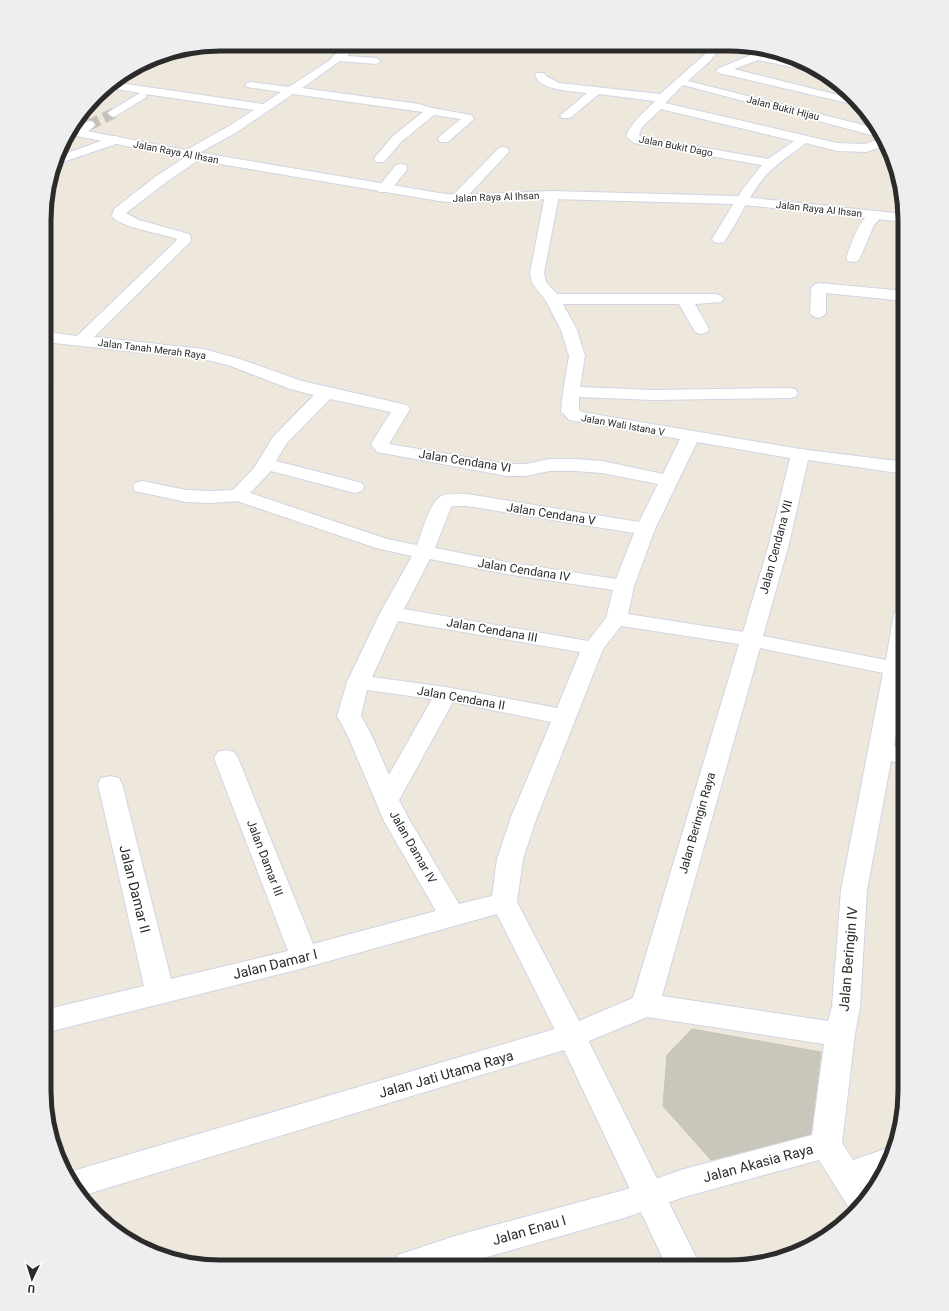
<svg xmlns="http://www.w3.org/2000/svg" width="949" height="1311" font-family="Roboto,sans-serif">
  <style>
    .building { fill: #c9c6bb; stroke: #cac4b5 }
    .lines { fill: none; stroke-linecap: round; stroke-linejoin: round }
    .street-tunnel { stroke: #c7c2b9; stroke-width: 11; stroke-dasharray: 11 5.5; stroke-linecap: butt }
    .street-casing { stroke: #d1d3e5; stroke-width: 2 }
    .secondary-casing { stroke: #d1d3e5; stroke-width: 2 }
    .street { fill: #fff; fill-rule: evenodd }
    .secondary { fill: #fff; fill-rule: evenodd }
    .labels { text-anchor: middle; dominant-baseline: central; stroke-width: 3.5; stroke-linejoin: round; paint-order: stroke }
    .far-street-label { font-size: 10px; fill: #2b2b2b; stroke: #fff }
    .street-label { font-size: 12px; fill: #2b2b2b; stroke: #fff }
    .near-street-label { font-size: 14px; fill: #2b2b2b; stroke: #fff }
    .rim { fill: none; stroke: #2b2b2b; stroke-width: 5 }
  </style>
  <rect width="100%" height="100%" fill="#eee8dc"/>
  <path class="building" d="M692,1029L821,1052L811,1134L711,1160L663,1106L667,1055Z"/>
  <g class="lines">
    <path class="street-tunnel" d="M89,125L114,113"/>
    <g class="street-casing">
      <path id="street" d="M350,44H362L347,56L376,58L381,61L376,64L340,61L302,88L419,104L432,108L471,115L474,119L448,142H440L438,139L440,136L461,119L434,115L401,142L384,162H376L374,159L376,156L393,136L423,112L293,94L237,132L199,153L202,156L200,159L165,183L126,213L139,220L189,234L191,237L190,242L94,337L203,349L240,359L302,381L407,405L410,409L389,444L507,464H526L549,459H576L602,461L663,474L680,439L575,421L569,420L561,411L563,392L569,356L561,330L546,301L532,283L530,273L545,195L547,192H557L559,195L544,273L546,282L557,294H716L721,296L724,299L721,302L695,304L709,329L707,332L701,334L695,332L679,304H563L577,330L585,356L580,387L654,390L789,388L795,389L798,393L795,397L789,398L654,400L579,397V410L581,412L800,449L905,462V474L808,460L789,544L763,636L886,660L894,613L898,609L905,607V679L894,746L905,748V764L891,761L867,890L860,1007L855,1034L842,1143L853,1160L888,1148L894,1151L880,1178L868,1183L873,1191L853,1214L819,1160L684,1197L624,1218L455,1266H393L398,1255L458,1235L624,1190L684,1169L812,1135L824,1044L647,1017L572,1048L562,1044L497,914L304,968L44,1033V1010L144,986L98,784L101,778L110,776L119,778L122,784L171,979L288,951L214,758L218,752L226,750L234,752L238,758L313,944L436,911L384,821L347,734L337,716L347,682L380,613L412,556L376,548L237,501L210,503L186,502L135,491L133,487L135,483L142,481L186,490L210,491L233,490L254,468L273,437L314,395L290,389L228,365L203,359L45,342V332L77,336L176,241L177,239L171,237C157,233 120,227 112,216L114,209L155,177L184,158L181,155L183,152L229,126L254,110L145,94L147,96L145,98L114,117L110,115L108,113L110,111L140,93L105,87L113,82L263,104L281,92L247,87L245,85L247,83L251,82L289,87L330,60L333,56ZM330,399L391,412L371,444L377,452L507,476H526L549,471H576L602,473L658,484L639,522L467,494C459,494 449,493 441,496C430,502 422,532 417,545L387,539L250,493L271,471L355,493L362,491L364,487L362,483L276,461L286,444ZM697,442L790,458L769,544L743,632L628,614L634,586L655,529ZM453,506H467L634,533L616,579L506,562L435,548L451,507ZM430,559L506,574L613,590L606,618L588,641L404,609ZM398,621L580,652L557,708L446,687L372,677ZM621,626L739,644L633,998L579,1021L517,902L523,859L537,817L603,649ZM760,648L883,673L841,890L832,1007L828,1021L662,996ZM367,690L432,699L389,775L371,734L361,716ZM453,702L551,722L511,817L497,859L492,896L459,904L410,821L399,800Z
        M426,45H451L452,46C447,51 431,50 426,45Z
        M705,45H715L716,53L711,60L688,81L875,128L881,136H875L683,85L665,103L837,143L865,144L883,138L887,145L866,152L837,151L806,143C793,153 779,162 767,174C749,194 739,220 724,242L719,243L714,242L712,239L742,190L762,165L634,143L626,136C632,121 645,112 655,101L599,94L570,118H562L560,116L562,114L587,93C573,91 540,91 535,75L536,73H544L546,76L559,83L660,94L703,56L706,53ZM661,109L794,141L768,159L642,137L639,135L642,127Z
        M766,49L776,52L768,56L808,64L819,71L815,72L758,60L734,69L850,98L856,105L724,74H721L716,71L719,68Z
        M89,121L93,122L95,125C90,131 81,137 73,135L71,132L73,129Z
        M115,136L119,137L121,140L119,143L57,164L59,156Z
        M503,147L507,148L509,151L507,154L462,202H452L450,199L452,196L499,148Z
        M401,164L406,165L407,168L406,171L389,192H379L377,189L379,186L396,165Z
        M876,211L881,212L883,215L874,225L860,258L858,261L853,262L848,261L846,258C852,244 859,215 876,211Z
        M819,283L905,291V301L826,293V313L823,316L818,318L813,316L810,313L811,288L814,285Z"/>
    </g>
    <g class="secondary-casing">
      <path id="secondary" d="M71,128L196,152L439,193L457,195L552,191L735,196L904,214L905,222L735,204L552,199L457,203L439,201L196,160L67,134Z
        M572,1024L582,1028L701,1267H667L564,1050L84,1195L66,1173Z"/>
    </g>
    <use href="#street" class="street"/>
    <use href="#secondary" class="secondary"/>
  </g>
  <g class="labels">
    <g class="far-street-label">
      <text transform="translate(783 108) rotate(14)">Jalan Bukit Hijau</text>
      <text transform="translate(676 146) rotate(11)">Jalan Bukit Dago</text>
      <text transform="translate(176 152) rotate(11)">Jalan Raya Al Ihsan</text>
      <text transform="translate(496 197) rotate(-2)">Jalan Raya Al Ihsan</text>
      <text transform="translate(819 209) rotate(6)">Jalan Raya Al Ihsan</text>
      <text transform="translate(152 349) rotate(7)">Jalan Tanah Merah Raya</text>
      <text transform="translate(623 425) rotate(10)">Jalan Wali Istana V</text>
    </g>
    <g class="street-label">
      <text transform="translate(465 461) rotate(9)">Jalan Cendana VI</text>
      <text transform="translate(551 514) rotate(9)">Jalan Cendana V</text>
      <text transform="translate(776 547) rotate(-75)">Jalan Cendana VII</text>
      <text transform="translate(524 570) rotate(9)">Jalan Cendana IV</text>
      <text transform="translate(492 630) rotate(10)">Jalan Cendana III</text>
      <text transform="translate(461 698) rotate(10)">Jalan Cendana II</text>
      <text transform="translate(697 823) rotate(-74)">Jalan Beringin Raya</text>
      <text transform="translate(413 847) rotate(60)">Jalan Damar IV</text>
      <text transform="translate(265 858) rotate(69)">Jalan Damar III</text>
    </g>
    <g class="near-street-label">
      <text transform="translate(135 889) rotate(76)">Jalan Damar II</text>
      <text transform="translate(848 959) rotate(-85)">Jalan Beringin IV</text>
      <text transform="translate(275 964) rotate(-14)">Jalan Damar I</text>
      <text transform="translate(446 1074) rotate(-16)">Jalan Jati Utama Raya</text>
      <text transform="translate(758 1163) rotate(-15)">Jalan Akasia Raya</text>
      <text transform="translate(529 1230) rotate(-16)">Jalan Enau I</text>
    </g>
  </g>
  <path d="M0 0H949V1311H0ZM220 51H729A169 169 0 0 1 898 220V1091A169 169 0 0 1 729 1260H220A169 169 0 0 1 51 1091V220A169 169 0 0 1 220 51Z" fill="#eee" fill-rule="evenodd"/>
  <path class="rim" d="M220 51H729A169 169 0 0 1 898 220V1091A169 169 0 0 1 729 1260H220A169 169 0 0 1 51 1091V220A169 169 0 0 1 220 51Z"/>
  <g transform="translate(32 1279) rotate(184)" stroke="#ffffff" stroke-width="3" paint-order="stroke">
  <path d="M0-3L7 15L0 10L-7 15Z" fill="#2b2b2b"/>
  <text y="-6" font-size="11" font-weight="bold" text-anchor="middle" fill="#2b2b2b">U</text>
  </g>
</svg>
